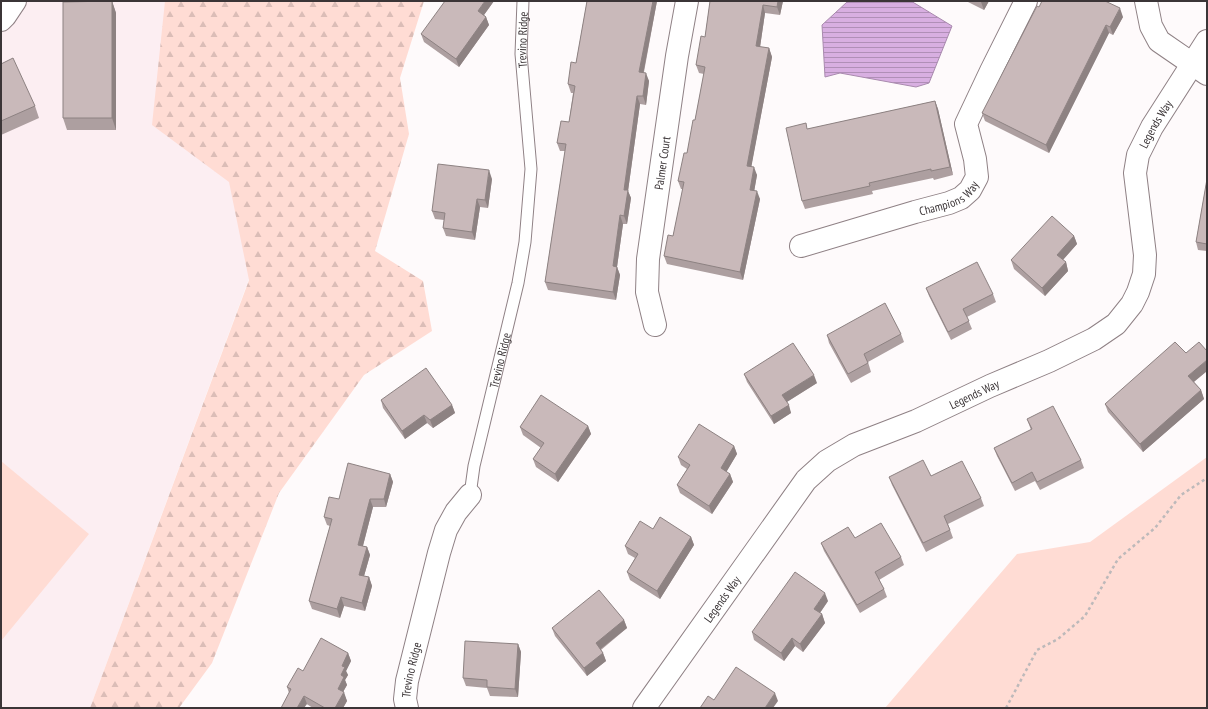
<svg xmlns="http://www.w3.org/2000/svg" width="1208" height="709" font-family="'PT Sans Narrow',sans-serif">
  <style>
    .built { fill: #fceef2 }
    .grass { fill: #ffdcd4 }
    .forest { fill: url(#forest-firs) }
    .water { fill: url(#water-rules); stroke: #a98aae }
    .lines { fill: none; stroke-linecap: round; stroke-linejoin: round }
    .lane-casing { stroke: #8f8185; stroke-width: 13 }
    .street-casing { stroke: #8f8185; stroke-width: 24 }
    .path { stroke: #bdb9ba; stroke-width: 2.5; stroke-dasharray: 3 3; stroke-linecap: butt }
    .lane { stroke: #fff; stroke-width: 11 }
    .street { stroke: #fff; stroke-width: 22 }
    .wall { fill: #ad9fa0 }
    .shaded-wall { fill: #8d8282 }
    .building { fill: #c9b9ba; stroke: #8d8282 }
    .labels { text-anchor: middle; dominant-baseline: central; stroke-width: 3; stroke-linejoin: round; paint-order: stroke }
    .street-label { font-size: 12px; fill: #3b3537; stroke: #fefafb }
  </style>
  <defs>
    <pattern id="forest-firs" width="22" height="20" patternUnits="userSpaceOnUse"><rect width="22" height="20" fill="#ffdcd4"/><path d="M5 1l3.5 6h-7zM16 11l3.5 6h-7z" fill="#dbbdb7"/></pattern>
    <pattern id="water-rules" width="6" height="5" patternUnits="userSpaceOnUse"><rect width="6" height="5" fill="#d8afe1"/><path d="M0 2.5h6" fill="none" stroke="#b08fb7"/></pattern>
  </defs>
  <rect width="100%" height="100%" fill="#fefafb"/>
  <path class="built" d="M1,1H352L90,708H1Z"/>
  <path class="grass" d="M1207,457V708H885L1017,554L1090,542Z
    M1,461L89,534L1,641Z"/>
  <path class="forest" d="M165,1H424L400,78L409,134L375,251L423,281L432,331L364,375L279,493L212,663L179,708H90L249,280L229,182L152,125Z"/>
  <path class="water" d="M850,1H911L952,26L929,83L916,87L840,73L825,77L822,25L847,2Z"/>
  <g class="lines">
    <g class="lane-casing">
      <g id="lane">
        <path id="s1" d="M470,495L474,466L518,283L525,242L531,169L521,54L523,1"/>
      </g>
    </g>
    <g class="street-casing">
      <g id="street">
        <path d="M1146,1L1151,26L1159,41L1207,74"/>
        <path d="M1,20L5,16L15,1"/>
        <path id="s2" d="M801,246L915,212L949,203L961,198L970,190L977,177L975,159L966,124L991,71L1026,1"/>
        <path id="s3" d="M655,325L647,292L648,259L677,56L687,1"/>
        <path id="s4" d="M407,708L405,699L407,681L439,553L446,530L456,512L470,495"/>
        <path id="s5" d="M644,708L806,480L827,461L854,445L916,421L990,386L1049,361L1094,339L1116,324L1132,304L1138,292L1144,274L1145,255L1135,173L1138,155L1152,127L1207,41"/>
      </g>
    </g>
    <path class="path" d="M1006,708L1037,650L1058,639L1085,616L1118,559L1155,528L1181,495L1207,478"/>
    <use href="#lane" class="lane"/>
    <use href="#street" class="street"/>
  </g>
  <path class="wall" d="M112,1L116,13V130H67L63,118Z
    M494,1L484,15L486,17L489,25L459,67L424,42L421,34Z
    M587,1H657L644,72L649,81L646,105L640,104L628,191L631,198L627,224H623L617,267L620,275L616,300L548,290L545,282L565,151H560L557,143L569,122L573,93H571L568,84L576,63Z
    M710,1H783L780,15L765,13L760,47L769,48L772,57L751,167L757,175L754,191L760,199L743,280L667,264L664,256L673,236L683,189H681L678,181L687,153L695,120L704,74L699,73L696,65L705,37Z
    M966,1H989L984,10Z
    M1039,7L1123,17L1113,35L1109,33L1049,153L985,121L982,113Z
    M1,64L35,106L39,118L1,135Z
    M935,101L938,109L953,175L934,180L933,178L872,191L873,194L805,209L802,201L808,129Z
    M492,179L488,208L480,207L475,240L446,236L443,228L444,220L435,219L432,211Z
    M1207,179V251L1198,250L1196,242Z
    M1074,236L1077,244L1063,260L1066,262L1068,271L1045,296L1014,269L1011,260Z
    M926,288L993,294L996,302L967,317L972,329L951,340L929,296Z
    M901,334L904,342L868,362L871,372L851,383L829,343L827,335Z
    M1186,353L1207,371L1194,382L1201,390L1204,399L1143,452L1108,412L1105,404Z
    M744,374L817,383L787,402L791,413L774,424L747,382Z
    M381,400L452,405L455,413L433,428L427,423L405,439L383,408Z
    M1027,419L1081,460L1084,468L1040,490L1035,481L1015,491L997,456L994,448L1031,430Z
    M588,426L591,434L558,482L536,467L533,459L541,448L523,435L520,427Z
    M734,446L737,454L726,472L730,474L733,482L712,514L680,493L677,485L687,469L681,465L678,457Z
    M390,474L393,482L386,507H373L363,546L367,547L370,555L364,576L369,577L372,586L365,611L344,606L340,618L312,609L309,601L330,526L327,525L324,517Z
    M931,476L981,498L984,506L948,524L953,538L926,552L892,485L889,477Z
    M653,529L691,537L694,545L660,599L630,580L627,572L635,558L628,554L625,546Z
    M855,538L901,557L904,565L879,580L884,589L887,597L860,613L824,551L821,543Z
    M828,601L820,613L822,614L825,623L803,652L795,646L784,661L754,640L752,632Z
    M624,620L627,628L601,650L603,653L606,661L587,676L555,636L552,628Z
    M518,644L521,652L518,697L490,696L487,688L466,686L463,678Z
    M348,653L351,661L346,671L348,675L345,680L347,685L343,692L347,701L343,708H313L289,693L287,687L303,671Z"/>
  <path class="shaded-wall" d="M112,1L116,13V130L112,118Z
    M485,1H494L481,19L478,11Z
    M653,1H657L642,80L639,72Z
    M778,1H783L780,15L777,7Z
    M982,1H989L984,10L981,2Z
    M763,5L765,13L759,54L756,46Z
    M1120,8L1123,17L1113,35L1110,27Z
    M486,17L489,25L459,67L456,59Z
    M1106,25L1109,33L1049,153L1046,145Z
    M769,48L772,57L750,174L747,166Z
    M646,73L649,81L646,105L643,96Z
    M637,96L640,104L628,191L631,198L627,224L624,216V190Z
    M935,101L938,109L953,175L950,167Z
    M754,167L757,175L753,198L750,190Z
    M489,170L492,179L488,208L485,200Z
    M757,191L760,199L743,280L740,272Z
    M477,199L480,207L475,240L472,232Z
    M620,215L623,224L616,274L613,266Z
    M1074,236L1077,244L1060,263L1057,255Z
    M1066,262L1068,271L1045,296L1042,288Z
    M617,267L620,275L616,300L613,292Z
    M1207,360V371L1191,384L1188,376Z
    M814,375L817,383L785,403L782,395Z
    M1201,390L1204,399L1143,452L1140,444Z
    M452,405L455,413L433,428L430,420Z
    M789,405L791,413L774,424L771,416Z
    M424,415L427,423L405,439L402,431Z
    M588,426L591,434L558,482L555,474Z
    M734,446L737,454L724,476L721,468Z
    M390,474L393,482L386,507L384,499Z
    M730,474L733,482L712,514L709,506Z
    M370,499L373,507L361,553L358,545Z
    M691,537L694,545L660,599L657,591Z
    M367,547L370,555L362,583L359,575Z
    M369,577L372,586L365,611L362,603Z
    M825,593L828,601L817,617L814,609Z
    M341,597L344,606L340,618L337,609Z
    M822,614L825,623L803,652L800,644Z
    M624,620L627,628L598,651L596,643Z
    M792,638L795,646L784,661L781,653Z
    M518,644L521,652L518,697L515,689Z
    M348,653L351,661L346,671L348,675L345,680L347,685L340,697L338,689L342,666Z
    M603,653L606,661L587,676L584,668Z
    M344,692L347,701L343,708H335Z
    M775,693L778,701L773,708H765Z
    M304,696L307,704L304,708H297Z"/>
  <path class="building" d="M112,1V118H63V2Z
    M445,1H485L478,11L486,17L456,59L421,34Z
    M587,1H653L639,72L646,73L643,96H637L624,190H628L624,216L620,215L613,266L617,267L613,292L545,282L566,144L557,143L561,121L569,122L575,86L568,84L571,62L576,63Z
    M710,1H778L777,7L763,5L756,46L769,48L747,166L754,167L750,190L757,191L740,272L664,256L668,235L673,236L684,182L678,181L684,153H687L693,120H695L705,67L696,65L701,36L705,37Z
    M1042,1H1105L1120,8L1110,27L1106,25L1046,145L982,113L1037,6L1039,7Z
    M13,58L35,106L1,121V64Z
    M935,101L950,167L931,171V169L869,183L870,186L802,201L786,128L806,123L807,129Z
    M438,164L489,170L485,200L477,199L472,232L443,228L445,213L432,211Z
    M1207,179V244L1196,242Z
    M1052,216L1074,236L1057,255L1066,262L1042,288L1011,260Z
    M977,262L993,294L963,309L969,321L948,332L926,288Z
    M885,303L901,334L864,354L868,363L848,374L827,335Z
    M1175,342L1186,353L1199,342L1207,351V360L1188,376L1201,390L1140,444L1105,404Z
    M793,343L814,375L782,395L789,405L771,416L744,374Z
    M426,368L452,405L430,420L424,415L402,431L381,400Z
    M541,395L588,426L555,474L533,459L544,443L520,427Z
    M1053,406L1081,460L1037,482L1032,472L1012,483L994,448L1032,429L1027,419Z
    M699,424L734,446L721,468L730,474L709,506L677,485L690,465L678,457Z
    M923,460L931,476L962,461L981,498L944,516L950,530L923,543L889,477Z
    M348,463L390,474L384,499H370L358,545L367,547L359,575L369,577L362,603L341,597L337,609L309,601L332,519L324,517L329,497L339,499Z
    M660,517L691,537L657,591L627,572L638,554L625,546L640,521L653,529Z
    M881,523L901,557L875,572L884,589L857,605L821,543L848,527L855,538Z
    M795,572L825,593L814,609L822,614L800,644L792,638L781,653L752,632Z
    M599,590L624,620L596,643L603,653L584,668L552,628Z
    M321,638L348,653L342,666L345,667L341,675L344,677L338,689L344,692L335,708H325L304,696L297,708H281L291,689L287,687L298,668L303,671Z
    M465,641L518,644L515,689L487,687V680L463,678Z
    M736,667L775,693L765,708H700L708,696L714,700Z"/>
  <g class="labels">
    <g class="street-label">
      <text stroke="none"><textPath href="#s1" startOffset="462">Trevino Ridge</textPath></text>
      <text stroke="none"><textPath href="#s5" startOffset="842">Legends Way</textPath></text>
      <text stroke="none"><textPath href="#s3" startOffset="164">Palmer Court</textPath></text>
      <text stroke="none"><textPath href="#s2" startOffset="156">Champions Way</textPath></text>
      <text stroke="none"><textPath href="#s1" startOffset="138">Trevino Ridge</textPath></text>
      <text stroke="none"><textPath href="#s5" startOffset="470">Legends Way</textPath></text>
      <text stroke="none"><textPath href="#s5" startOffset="134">Legends Way</textPath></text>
      <text stroke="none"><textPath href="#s4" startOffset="39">Trevino Ridge</textPath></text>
    </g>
  </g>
  <rect width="1208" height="709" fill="none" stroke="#3b3537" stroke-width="4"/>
</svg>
